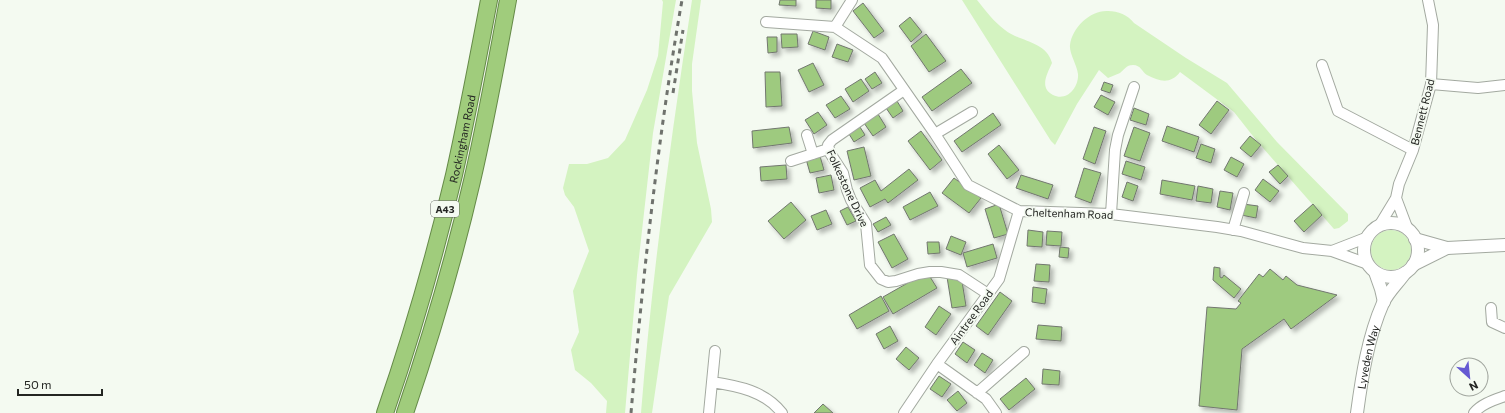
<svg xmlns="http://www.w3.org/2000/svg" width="1505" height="413" font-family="Commissioner,sans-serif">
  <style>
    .green { fill: #d4f3c1 }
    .building { fill: #9eca7f; stroke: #72776f; filter: url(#shadow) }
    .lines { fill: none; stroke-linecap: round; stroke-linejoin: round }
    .minor-casing { stroke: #a3a9a0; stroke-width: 12 }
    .tertiary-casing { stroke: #a3a9a0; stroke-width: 14 }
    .trunk-casing { stroke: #658a48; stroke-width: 18 }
    .minor { stroke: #fff; stroke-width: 10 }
    .tertiary { stroke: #fff; stroke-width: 12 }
    .trunk { stroke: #a0cc7c; stroke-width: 16 }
    .rail { stroke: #6f726d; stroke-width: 3; stroke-dasharray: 5 5; stroke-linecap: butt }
    .labels { text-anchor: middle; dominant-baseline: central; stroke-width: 3.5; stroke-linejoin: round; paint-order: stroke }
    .shield { fill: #f4faf1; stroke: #626560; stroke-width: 1 }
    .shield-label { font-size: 10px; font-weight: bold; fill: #232522 }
    .street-label { font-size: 11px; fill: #232522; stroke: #f4faf1 }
  </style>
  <defs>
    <filter id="shadow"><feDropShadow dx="3.5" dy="3.5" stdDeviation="2" flood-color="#0004"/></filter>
  </defs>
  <rect width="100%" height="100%" fill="#f4faf1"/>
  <path class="green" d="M662,0H676L653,133L637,275L625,413H606L607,401L591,383L575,370L571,350L579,332L573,291L589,251L574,207L565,195L563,188L569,164H587L608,158L625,140L647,90L658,56L663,2Z
    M692,0H701L692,64V91L697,143L711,209L712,222L669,296L652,413H641C652,275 671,137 692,0Z
    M962,0H977C985,10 994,22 1005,30C1020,42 1046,41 1052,63C1047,74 1039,88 1053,95C1067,102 1079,87 1078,74C1077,65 1069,53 1070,45C1072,28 1090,10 1108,11C1118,11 1128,15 1134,23L1186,58L1227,83L1277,142L1348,214V221L1339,228L1334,229L1256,140L1234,112L1180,72C1171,84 1160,82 1147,75C1142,72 1141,65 1133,65C1126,65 1124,70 1120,73C1116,75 1112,76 1108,78L1099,70L1077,104L1055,145L1051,141Z
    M1371 250a20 20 0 1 1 40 0a20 20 0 1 1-40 0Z"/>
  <path class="building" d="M780,0H796V6L779,5Z
    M816,0H831V9L816,8Z
    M863,3L884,31L874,38L853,11Z
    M910,17L922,32L911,42L899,26Z
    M813,31L829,37L825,50L808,44Z
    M781,34H797L798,47L782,48Z
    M926,34L946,61L929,72L911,46Z
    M767,37H777V52L768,53Z
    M837,44L853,50L848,62L832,57Z
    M813,63L824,85L809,92L798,70Z
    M961,69L972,83L932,111L922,97Z
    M765,72H780L782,106L766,107Z
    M875,72L882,83L872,89L865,79Z
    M861,79L869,91L853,102L845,89Z
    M1104,82L1113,85L1110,93L1101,90Z
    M1101,95L1115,102L1108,115L1094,107Z
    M841,96L850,109L835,118L826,105Z
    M897,101L903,111L893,118L886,108Z
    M1217,101L1229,110L1211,134L1199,125Z
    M1134,108L1149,114L1146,125L1130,120Z
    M818,112L827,125L814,134L805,120Z
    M993,113L1001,125L962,152L954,141Z
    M878,114L886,127L873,136L864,123Z
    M1167,126L1199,137L1194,152L1162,141Z
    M789,127L792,143L753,148L752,131Z
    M860,127L865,135L854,142L849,134Z
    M1094,127L1106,131L1095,164L1083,159Z
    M1134,127L1150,133L1140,161L1124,156Z
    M921,131L942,160L930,170L908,141Z
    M1250,136L1261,145L1251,157L1240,148Z
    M1201,144L1215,149L1211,163L1196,158Z
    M999,145L1019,170L1007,179L988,154Z
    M864,147L871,176L854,180L847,151Z
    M820,156L824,170L810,173L806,159Z
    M1231,157L1244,164L1237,177L1224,170Z
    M1126,161L1145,167L1141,180L1122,174Z
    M786,165L787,179L761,181L760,167Z
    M1278,165L1288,176L1280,184L1269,172Z
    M1084,168L1101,173L1091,203L1075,197Z
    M909,169L918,180L888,203L885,199L870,207L860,188L875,180L881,191Z
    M831,175L834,190L819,193L816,178Z
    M1021,175L1053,185L1048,199L1016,188Z
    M954,178L981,198L969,213L942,193Z
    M1263,179L1279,191L1270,202L1255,190Z
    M1162,180L1195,186L1192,200L1160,194Z
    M1127,182L1138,186L1133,201L1122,197Z
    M1198,186L1213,189L1211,203L1196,201Z
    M1220,191L1233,193L1230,210L1217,207Z
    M930,192L938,206L910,220L903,207Z
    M791,202L806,220L784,239L768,221Z
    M999,204L1008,234L994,238L985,209Z
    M1243,204L1258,206L1256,218L1241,215Z
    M1313,204L1322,215L1304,232L1294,221Z
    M848,207L856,221L847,225L840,211Z
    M826,210L832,224L817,230L811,216Z
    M886,217L891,225L878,232L873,224Z
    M1028,230L1043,232L1042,247L1027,246Z
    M1047,231L1062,232L1061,246L1046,245Z
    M894,234L908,259L892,268L878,242Z
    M951,236L966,242L961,255L946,249Z
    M927,242H939L940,253L928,254Z
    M993,244L997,258L967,267L963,253Z
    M1060,247L1069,248L1068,258L1059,257Z
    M1036,264L1050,265L1049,282L1034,281Z
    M1214,267L1220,268V277L1222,278L1224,275L1241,289L1234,298L1213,280Z
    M1270,269L1283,280L1286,276L1297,285L1337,295L1291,329L1284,319L1242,349L1237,410L1199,406L1207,307L1236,309L1241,303L1238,301L1259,274L1263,277Z
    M927,272L937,288L893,314L883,297Z
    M961,275L966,306L952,308L947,277Z
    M1033,287L1047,289L1045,304L1032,302Z
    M1000,292L1012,301L988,335L976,326Z
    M881,296L889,311L857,329L849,315Z
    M939,306L951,314L936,335L925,327Z
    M1038,325L1062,327L1061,341L1036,339Z
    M890,326L898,341L884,349L876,334Z
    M963,342L975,350L967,363L955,354Z
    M906,347L919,358L909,370L896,359Z
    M982,353L993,360L985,373L974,365Z
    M1043,369L1060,371L1059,385L1042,384Z
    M939,376L951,384L942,397L930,389Z
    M1026,378L1035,389L1009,410L1000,399Z
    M958,391L967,403L957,411L947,400Z
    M823,404L833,413H814Z"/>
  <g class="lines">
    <g class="minor-casing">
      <path id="minor" d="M766,22L835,27L882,58L935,134L968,185L1019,211L1111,214L1217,227L1241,231L1303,248L1332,251L1368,264
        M835,27L852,0
        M1322,65L1338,111L1413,150
        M1431,84L1478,88L1505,85
        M904,90L832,140L828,145L830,153L843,173L847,190L851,200L866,224L870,265L881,279L888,282L896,281L918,274L930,272H941L959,275L988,294
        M935,134L972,112
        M807,135L813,154
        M791,161L828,149
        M1396,198L1408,230
        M1111,214L1115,150L1118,135L1134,87
        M1379,226L1396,198L1399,184L1413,150L1431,84L1433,25L1428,0
        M1233,230L1244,193
        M1332,251L1368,237
        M1491,308L1492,322L1505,328
        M937,364L986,399L996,413
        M712,382C738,386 765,391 782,413
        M977,393L1024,352
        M709,413L715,351
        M904,413L937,364L999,279L1019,211
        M1474,413C1481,404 1494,400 1505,396"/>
    </g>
    <g class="tertiary-casing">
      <g id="tertiary">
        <circle cx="1391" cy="250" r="27"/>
        <path d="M1415,239L1447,248L1505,245"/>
        <path d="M1413,265L1447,248"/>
        <path d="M1375,272L1381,289L1384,302"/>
        <path id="s1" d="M1357,413C1362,376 1368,337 1383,303C1388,292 1398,283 1405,273"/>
      </g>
    </g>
    <g class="trunk-casing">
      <g id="trunk">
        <path id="s2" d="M385,413C412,335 435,255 454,175C467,117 478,58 489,0"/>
        <path d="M405,413C431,337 454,259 472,181C486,121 497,60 508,0"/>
      </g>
    </g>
    <use href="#minor" class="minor"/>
    <use href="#tertiary" class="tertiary"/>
    <use href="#trunk" class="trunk"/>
    <path class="rail" d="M673,93L683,30
      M631,413C643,275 658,137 682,0"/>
  </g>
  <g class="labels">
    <rect class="shield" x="431" y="201" width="28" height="16" rx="3"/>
    <g class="shield-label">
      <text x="445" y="209">A43</text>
    </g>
    <g class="street-label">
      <text transform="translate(1422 112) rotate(-76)">Bennett Road</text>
      <text stroke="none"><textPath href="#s2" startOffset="285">Rockingham Road</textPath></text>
      <text transform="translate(848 188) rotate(65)">Folkestone Drive</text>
      <text transform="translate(1069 213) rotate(2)">Cheltenham Road</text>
      <text transform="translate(971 317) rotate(-54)">Aintree Road</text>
      <text stroke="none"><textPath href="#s1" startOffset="57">Lyveden Way</textPath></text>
    </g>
  </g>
  <g transform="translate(1469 377) rotate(153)"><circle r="19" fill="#f4faf1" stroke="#a0a59e"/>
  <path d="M0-3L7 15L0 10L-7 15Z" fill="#6559d2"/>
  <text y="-6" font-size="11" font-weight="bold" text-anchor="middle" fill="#232522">N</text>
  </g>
  <path d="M18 389v6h84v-6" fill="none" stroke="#232522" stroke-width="2"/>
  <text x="24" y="389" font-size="12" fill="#232522" stroke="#f4faf1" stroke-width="3" paint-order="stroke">50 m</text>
</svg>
